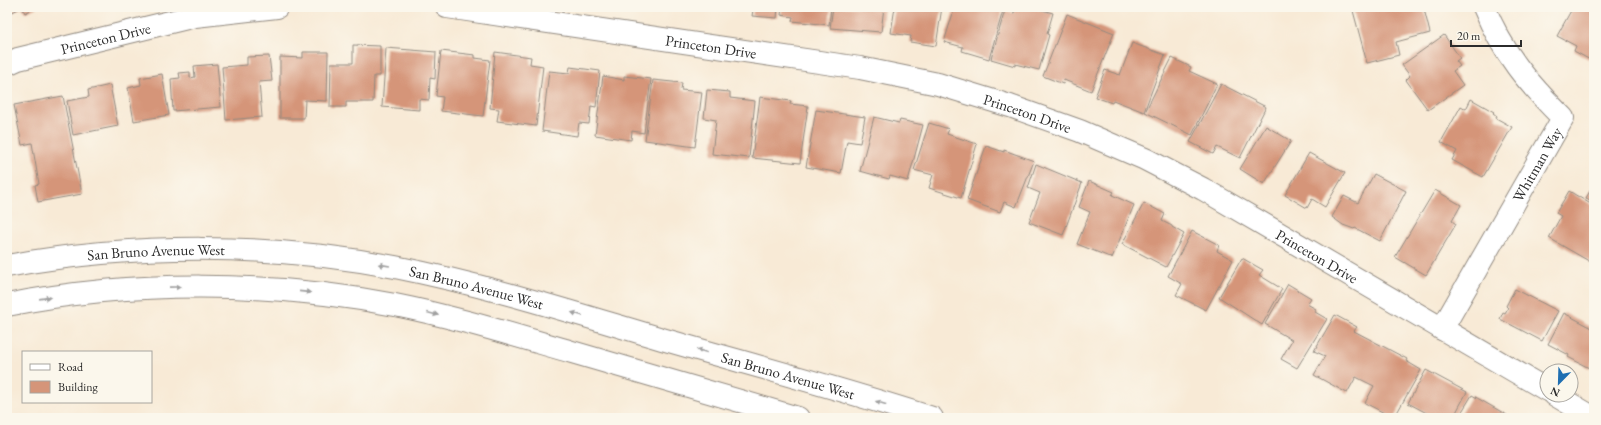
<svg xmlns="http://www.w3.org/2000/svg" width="1601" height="425" font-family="'EB Garamond',serif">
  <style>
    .building { fill: #d59579 }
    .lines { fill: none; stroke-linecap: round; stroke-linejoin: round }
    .minor-casing { stroke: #928a80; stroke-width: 24 }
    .major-casing { stroke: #928a80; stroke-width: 24 }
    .minor { stroke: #fff; stroke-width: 22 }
    .major { stroke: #fff; stroke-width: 22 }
    .oneway { fill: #a0a0a0 }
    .labels { text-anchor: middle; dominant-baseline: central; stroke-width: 4; stroke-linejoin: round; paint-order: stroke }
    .street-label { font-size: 15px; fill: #2b2b2b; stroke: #fbf7ec }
  </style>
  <rect width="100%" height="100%" fill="#fbf7ec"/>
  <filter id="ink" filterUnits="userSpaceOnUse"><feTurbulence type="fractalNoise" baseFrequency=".025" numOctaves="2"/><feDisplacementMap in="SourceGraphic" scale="8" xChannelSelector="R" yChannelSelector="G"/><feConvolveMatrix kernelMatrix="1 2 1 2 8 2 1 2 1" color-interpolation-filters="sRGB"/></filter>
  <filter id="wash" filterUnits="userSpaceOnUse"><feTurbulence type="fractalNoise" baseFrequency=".012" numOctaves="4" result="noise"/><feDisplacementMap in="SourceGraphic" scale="16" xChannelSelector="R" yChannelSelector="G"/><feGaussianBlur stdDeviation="0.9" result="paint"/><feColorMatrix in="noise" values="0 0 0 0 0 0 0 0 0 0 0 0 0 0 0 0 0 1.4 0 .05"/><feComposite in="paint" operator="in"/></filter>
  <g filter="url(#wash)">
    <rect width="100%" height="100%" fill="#f8ead6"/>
    <g id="blocks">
      <path class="building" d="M7,7H37L25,13L22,7L7,15Z
        M739,7H778L777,18L752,16L753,10Z
        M782,7H831L829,25L792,21L793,17L781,15Z
        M833,7H884L881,32L830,28Z
        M895,7H942L936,46L910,42L911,36L891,33Z
        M955,7H1004L989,59L962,51L963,47L944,42Z
        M1016,7H1031L1053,13L1047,34L1049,35L1039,70L1015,64V66L991,59L1005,10L1014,13Z
        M1352,7H1430L1424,9L1430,33L1396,42L1399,55L1367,63Z
        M1573,7H1594V62L1574,51L1576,46L1557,36Z
        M1067,14L1114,33L1091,91L1064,80L1063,84L1043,76Z
        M1444,35L1460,58L1456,61L1460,66L1453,71L1463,85L1428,110L1406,80L1410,76L1402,65Z
        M1132,43L1165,55L1144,112L1113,100L1112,103L1095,97L1105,70L1120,75Z
        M353,45L380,46V76H374L373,102H346V107H330L331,63H353Z
        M386,48L436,52L435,79L430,78L429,100L419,99V110L382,107Z
        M441,51L475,55V58L490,60L483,116L441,111L443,97L436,96Z
        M303,52H328L327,101L305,100L304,118H280V57L303,58Z
        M495,52L531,57L530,64L543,66L536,126L497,121L499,109L490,108Z
        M269,56L272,81L259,82L262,117L226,120L222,67L247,65V57Z
        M1172,58L1191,67L1189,71L1217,84L1192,135L1145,112Z
        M217,64L221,107L173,111L171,79L180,78L179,73L190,72V78L195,77L194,66Z
        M570,67L600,71L596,107L591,106L589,124L579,123L577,136L542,131L549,71L569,73Z
        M162,74L169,115L134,121L128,88L141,85L140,78Z
        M603,76L624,80V76L651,79L644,133L632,131L631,140L595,135Z
        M653,80L682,83L681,90L702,92L695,147L645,140Z
        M1221,84L1266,107L1240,158L1217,147L1213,154L1190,142Z
        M110,85L118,126L73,135L67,101L89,97L88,90Z
        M707,90L730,92V98L755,101L749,158L712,154L716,120L704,118Z
        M63,96L82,194L38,202L35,185L39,184L32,143L22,145L14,105Z
        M760,97L791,101L790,104L808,106L800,163L752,158Z
        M1471,99L1494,112L1493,113L1497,116L1496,118L1512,127L1483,177L1452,160L1457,151L1441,142L1461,106L1466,109Z
        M816,110L865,117L860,143L847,141L841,173L806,167Z
        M874,117L899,123L900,120L923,125L908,181L890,176L889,179L860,171Z
        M929,123L949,129L947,134L977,144L961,198L929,188L933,175L914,170Z
        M1266,126L1291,141L1264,184L1240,169Z
        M986,146L1004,152V150L1034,161L1016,207L1004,202L1000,212L967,200Z
        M1309,153L1345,173L1325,207L1312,199L1307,208L1285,195Z
        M1036,164L1082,183L1063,235L1029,222L1040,193L1028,188Z
        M1374,174L1406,191L1380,241L1355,228L1354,229L1343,225L1332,217L1344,196L1358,203Z
        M1089,181L1114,192L1112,195L1134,205L1112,258L1077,244L1090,212L1079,207Z
        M1594,184V202L1586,198Z
        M1435,190L1461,205L1452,221L1456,224L1426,275L1395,257Z
        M1569,191L1594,206V264L1549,238L1561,216L1556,213Z
        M1144,203L1165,214L1162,221L1172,226V227L1184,234L1166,267L1122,244Z
        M1192,231L1219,245L1217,251L1233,260L1206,310L1176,295L1182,284L1168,276Z
        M1242,258L1263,270L1259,275L1282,289L1262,325L1219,297Z
        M1288,284L1311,298L1307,304L1316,309L1315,312L1327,319L1297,368L1281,359L1292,340L1265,324Z
        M1515,289L1558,311L1542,341L1500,319L1503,312L1505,313L1508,308L1506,306Z
        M1564,313L1594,329V358L1589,368L1568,357L1569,355L1548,344Z
        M1335,315L1357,327L1354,331L1407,359L1406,361L1421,370L1394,418L1365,403L1374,386L1356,377L1347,393L1314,375L1325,356L1314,351Z
        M1426,370L1467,392L1453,418H1436L1408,403Z
        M1472,395L1512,418H1458Z"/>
    </g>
  </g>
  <g filter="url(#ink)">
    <use href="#blocks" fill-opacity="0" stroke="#928a80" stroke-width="1"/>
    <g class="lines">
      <g class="minor-casing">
        <g id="minor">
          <path id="s1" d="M447,7L860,68L938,84L1010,106L1080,131L1145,159L1203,189L1547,390"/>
          <path id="s2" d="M7,64L18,59L195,16L277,7"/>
          <path id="s3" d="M1442,329L1563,118C1528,83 1503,54 1484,7"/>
          <path d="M1555,395L1594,418"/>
        </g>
      </g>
      <g class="major-casing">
        <g id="major">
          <path id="s4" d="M7,266C133,243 269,243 395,267C486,285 574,313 662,339C752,365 843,389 932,418"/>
          <path d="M7,305C134,280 268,281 395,305C455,317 513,335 572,352C647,374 723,396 798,418"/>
        </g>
      </g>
      <use href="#minor" class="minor"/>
      <use href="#major" class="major"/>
    </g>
    <defs><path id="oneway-solid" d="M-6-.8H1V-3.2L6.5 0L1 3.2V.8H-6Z"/></defs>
    <g class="oneway">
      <use href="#oneway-solid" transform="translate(384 265) rotate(-171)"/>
      <use href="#oneway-solid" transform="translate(175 287) rotate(-1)"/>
      <use href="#oneway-solid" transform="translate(305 292) rotate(6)"/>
      <use href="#oneway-solid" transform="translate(45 298) rotate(-8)"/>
      <use href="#oneway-solid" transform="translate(433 314) rotate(14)"/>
      <use href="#oneway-solid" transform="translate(577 314) rotate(-164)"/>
      <use href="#oneway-solid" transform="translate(702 351) rotate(-164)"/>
      <use href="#oneway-solid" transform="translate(881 403) rotate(-163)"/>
    </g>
  </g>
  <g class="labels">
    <g class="street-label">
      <text stroke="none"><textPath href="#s2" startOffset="102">Princeton Drive</textPath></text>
      <text stroke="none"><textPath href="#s1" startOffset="267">Princeton Drive</textPath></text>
      <text stroke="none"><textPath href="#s1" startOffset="591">Princeton Drive</textPath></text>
      <text stroke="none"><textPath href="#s3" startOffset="190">Whitman Way</textPath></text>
      <text stroke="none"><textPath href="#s4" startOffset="150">San Bruno Avenue West</textPath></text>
      <text stroke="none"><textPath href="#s1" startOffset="915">Princeton Drive</textPath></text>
      <text stroke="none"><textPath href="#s4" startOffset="474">San Bruno Avenue West</textPath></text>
      <text stroke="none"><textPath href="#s4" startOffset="798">San Bruno Avenue West</textPath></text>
    </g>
  </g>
  <rect width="1601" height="425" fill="none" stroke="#fbf7ec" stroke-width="24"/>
  <rect x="22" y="351" width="130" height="52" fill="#fbf7ec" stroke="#a8a59f"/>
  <rect x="30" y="364" width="20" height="6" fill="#ffffff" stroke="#a8a59f"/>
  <text x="58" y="371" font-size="12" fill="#2b2b2b">Road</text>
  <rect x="30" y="381" width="20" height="12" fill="#d59579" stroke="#a8a59f"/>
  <text x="58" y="391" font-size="12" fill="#2b2b2b">Building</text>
  <g transform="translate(1559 383) rotate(203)"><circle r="19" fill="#fbf7ec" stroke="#a8a59f"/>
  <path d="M0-3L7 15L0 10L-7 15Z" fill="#1f6fb2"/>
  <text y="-6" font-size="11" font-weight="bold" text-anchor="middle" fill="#2b2b2b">N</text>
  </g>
  <path d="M1451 40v6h70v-6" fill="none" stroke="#2b2b2b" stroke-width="2"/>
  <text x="1457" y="40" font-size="12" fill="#2b2b2b" stroke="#fbf7ec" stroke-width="3" paint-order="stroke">20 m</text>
</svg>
